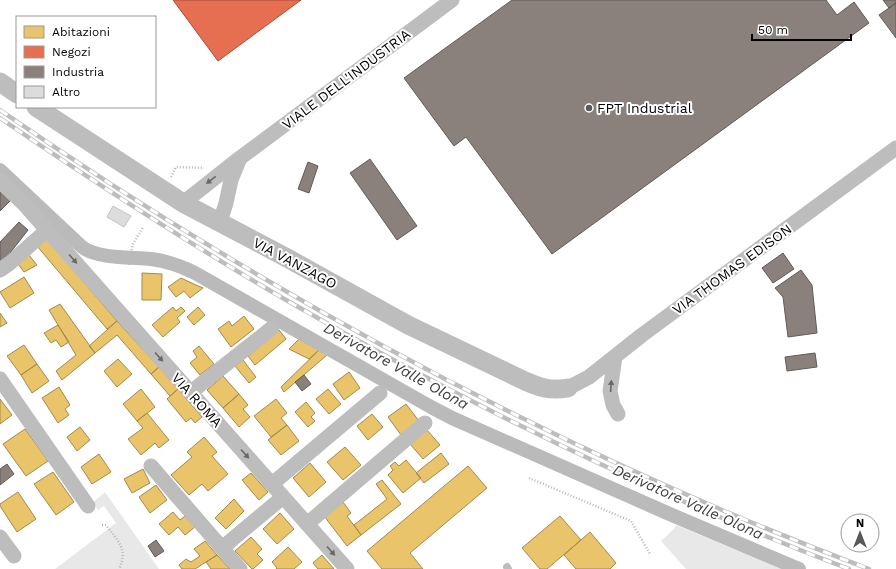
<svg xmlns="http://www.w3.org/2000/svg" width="896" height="569" font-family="'Work Sans',sans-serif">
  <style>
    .green { fill: #e8e8e8 }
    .homes { fill: #e9c46a; stroke: #a3894a }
    .shops { fill: #e76f51; stroke: #a24e39 }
    .industry { fill: #8a817c; stroke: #615a57 }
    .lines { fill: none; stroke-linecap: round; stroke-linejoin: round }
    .canal { stroke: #bababa; stroke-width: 14 }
    .building { fill: #dcdcdc; stroke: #c4c4c4 }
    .path { stroke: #b8b8b8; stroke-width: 2.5; stroke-dasharray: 1 2; stroke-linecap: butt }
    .service { stroke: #bdbdbd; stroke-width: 8 }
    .minor { stroke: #bdbdbd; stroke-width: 15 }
    .tertiary { stroke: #bdbdbd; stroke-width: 19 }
    .rail-casing { stroke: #bdbdbd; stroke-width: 4.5 }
    .rail { stroke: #fff; stroke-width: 3; stroke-dasharray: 9; stroke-linecap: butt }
    .oneway { fill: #686868 }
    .poi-dot { fill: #595959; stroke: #fff; stroke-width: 1.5 }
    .labels { text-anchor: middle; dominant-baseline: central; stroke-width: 4; stroke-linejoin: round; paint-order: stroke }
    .street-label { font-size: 14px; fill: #000; stroke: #fff }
    .poi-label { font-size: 14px; fill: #000; stroke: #fff; text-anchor: start }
    .water-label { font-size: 15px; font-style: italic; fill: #3e3e3e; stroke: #fff }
  </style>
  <rect width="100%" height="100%" fill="#fff"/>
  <path class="green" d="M105,492L159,569H55L116,523L104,506L98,510L93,502Z
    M676,525L772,565L781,569H686L661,541L674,529Z"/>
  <path class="homes" d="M46,238L117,321L107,329L37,246Z
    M28,254L37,265L24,272L18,264Z
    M142,273L162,274L161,300H142Z
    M24,277L34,293L10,308L0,292Z
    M181,278L196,285L203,288L190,298L184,291L176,297L168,287Z
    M60,304L95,353L62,380L56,371L76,355L49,310Z
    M173,307L176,311L181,307L185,311L177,318L180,322L163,337L152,325Z
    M198,307L205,315L194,325L187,317Z
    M0,313L7,323L0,327Z
    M244,316L254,329L231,347L218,329L229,321L232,326Z
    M117,321L159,367L151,374L117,335L95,353L89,346Z
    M58,325L69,342L61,347L56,340L51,343L44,333Z
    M279,330L286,339L255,365L248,356Z
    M299,339L319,350L309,359L289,349Z
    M24,345L37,364L21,375L7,356Z
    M199,346L214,364L200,375L190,363L197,357L193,351Z
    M319,350L327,355L284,392L281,387Z
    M118,359L132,374L117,387L104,371Z
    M243,360L256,377L249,383L235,366Z
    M37,364L49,381L32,393L21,375Z
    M159,367L178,389L170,396L151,374Z
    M349,372L360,388L344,400L333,384Z
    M223,376L239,394L223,408L207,390Z
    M59,387L70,405L65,409L69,415L58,423L42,398Z
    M141,389L155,407L137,421L123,404Z
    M178,389L202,417L195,423L191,418L186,422L167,399Z
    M328,389L341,404L329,414L316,399Z
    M239,394L248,405L243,409L250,417L239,427L223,408Z
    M0,399L12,415L0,424Z
    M276,399L287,413L281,418L287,425L271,437L254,416Z
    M306,402L315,413L311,417L315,421L308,427L295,412Z
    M406,404L419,421L401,435L388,417Z
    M147,413L169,440L159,448L155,443L141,455L128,439L143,428L137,421Z
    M372,414L383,427L368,440L357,426Z
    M287,425L299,441L281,455L268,440Z
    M80,427L90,440L77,451L67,437Z
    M25,429L48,461L26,476L3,444Z
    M427,430L440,445L423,459L410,444Z
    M204,437L217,452L212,456L228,474L208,491L202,484L189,495L171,475L192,457L187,452Z
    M345,447L361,465L343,480L327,462Z
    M441,453L449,464L424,483L416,473Z
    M99,454L111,472L92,484L81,467Z
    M406,460L421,478L403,493L388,475L393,470L390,466L395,462L399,466Z
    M310,463L326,482L309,497L293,478Z
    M468,466L487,488L410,553L423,569H382L367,551Z
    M143,469L150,483L132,493L124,479Z
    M53,472L74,502L56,515L34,484Z
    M251,473L268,492L259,500L242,480Z
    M382,480L401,504L361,535L354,525L387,499L376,484Z
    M156,485L167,500L150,513L139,497Z
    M18,492L36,519L17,532L0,506V504Z
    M234,499L244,511L226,529L215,518Z
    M343,502L351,513L347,516L361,535L347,546L324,516Z
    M173,512L180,520L185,516L195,527L185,535L178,527L169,535L159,524Z
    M280,513L294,529L277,544L263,529Z
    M560,516L581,540L547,569H540L522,548Z
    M590,532L616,563L610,569H576L564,555Z
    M251,537L262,549L257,554L263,560L253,569H252L235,551Z
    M205,541L217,555L195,569H182L179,565L186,559L191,562L200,556L194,549Z
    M288,547L302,562L294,569H276L277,568L272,562Z
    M217,555L230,569H211L206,562Z
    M322,555L334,569H318L313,563Z"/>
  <path class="shops" d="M173,0H301L218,61Z"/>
  <path class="industry" d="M512,0H826L837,15L854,2L869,23L552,254L466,137L454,146L404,78Z
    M883,0H896V3L889,8Z
    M896,3V38L879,15Z
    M370,159L417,226L397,240L350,173Z
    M308,162L318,166L309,193L298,189Z
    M0,189L11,200L0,211Z
    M19,222L28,230L7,257L0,262V242Z
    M783,253L794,269L773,283L762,268Z
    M801,270L812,285L817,333L788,337L783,297L775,288Z
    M815,353L817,367L787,371L785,357Z
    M304,375L311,384L302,391L295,382Z
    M7,464L14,474L0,485V469Z
    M156,540L164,551L155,557L148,546Z"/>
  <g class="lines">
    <path class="canal" d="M0,170L82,247C98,259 131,257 151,259C167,261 181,266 195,273L431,407L452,418L665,512L799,569"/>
  </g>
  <path class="building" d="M113,206L131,216L124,227L107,217Z"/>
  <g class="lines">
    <path class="path" d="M171,177L176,167L204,168
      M129,265L131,253L133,244L143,227
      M529,478L631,521L650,554
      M102,525H106C117,540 129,549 119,569"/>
    <path class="service" d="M507,567L508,569"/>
    <path class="minor" d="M0,181L24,204L47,230L115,307L347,569
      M183,203L240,158L452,0
      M220,222L226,203L231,180L240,158
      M0,270L10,263L47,230
      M615,357L610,391L613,405L618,414
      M0,379L88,506
      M568,388L589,377L642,335L896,148
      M191,392L272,328
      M151,466L240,569
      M272,484L380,393
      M307,524L425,423
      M0,537L14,556
      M222,548L283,497"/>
    <path class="tertiary" d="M0,82L17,94
      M36,107L183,203L289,259L408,325L525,381C541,388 550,391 568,388"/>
    <g class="rail-casing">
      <path id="rail" d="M0,110C270,296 561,453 869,569
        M0,118C94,182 188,243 286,300C466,404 654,495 849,569"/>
    </g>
    <use href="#rail" class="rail"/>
  </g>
  <defs><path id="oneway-solid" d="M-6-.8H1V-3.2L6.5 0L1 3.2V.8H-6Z"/></defs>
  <g class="oneway">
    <use href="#oneway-solid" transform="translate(211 180) rotate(142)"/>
    <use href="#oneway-solid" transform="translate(73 259) rotate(49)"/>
    <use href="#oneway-solid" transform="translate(159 357) rotate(48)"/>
    <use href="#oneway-solid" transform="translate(611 386) rotate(-86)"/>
    <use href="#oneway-solid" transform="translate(245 454) rotate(48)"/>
    <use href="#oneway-solid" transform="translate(331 551) rotate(48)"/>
  </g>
  <circle class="poi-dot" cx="589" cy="108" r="4"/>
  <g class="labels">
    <g class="street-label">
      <text transform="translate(346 79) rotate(-37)">VIALE DELL'INDUSTRIA</text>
      <text transform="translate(295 263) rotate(28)">VIA VANZAGO</text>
      <text transform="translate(732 269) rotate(-36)">VIA THOMAS EDISON</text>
      <text transform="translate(197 400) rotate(48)">VIA ROMA</text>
    </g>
    <g class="poi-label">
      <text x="597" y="108">FPT Industrial</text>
    </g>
    <g class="water-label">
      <text transform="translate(396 366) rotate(29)">Derivatore Valle Olona</text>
      <text transform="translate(688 502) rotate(24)">Derivatore Valle Olona</text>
    </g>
  </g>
  <rect x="16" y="16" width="140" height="92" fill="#ffffff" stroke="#999999"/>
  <rect x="24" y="26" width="20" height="12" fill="#e9c46a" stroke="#999999"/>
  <text x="52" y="36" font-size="12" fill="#000000">Abitazioni</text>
  <rect x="24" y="46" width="20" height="12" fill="#e76f51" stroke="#999999"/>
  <text x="52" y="56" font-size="12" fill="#000000">Negozi</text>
  <rect x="24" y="66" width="20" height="12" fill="#8a817c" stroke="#999999"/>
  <text x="52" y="76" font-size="12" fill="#000000">Industria</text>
  <rect x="24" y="86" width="20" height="12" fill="#dcdcdc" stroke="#999999"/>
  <text x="52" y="96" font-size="12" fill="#000000">Altro</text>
  <g transform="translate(860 533)"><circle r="19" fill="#ffffff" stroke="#999999"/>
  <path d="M0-3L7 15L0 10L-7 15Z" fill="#595959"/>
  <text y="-6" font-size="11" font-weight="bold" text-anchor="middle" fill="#000000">N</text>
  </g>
  <path d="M752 34v6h99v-6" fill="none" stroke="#000000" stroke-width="2"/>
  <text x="758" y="34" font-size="12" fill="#000000" stroke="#ffffff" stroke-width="3" paint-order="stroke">50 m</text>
</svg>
